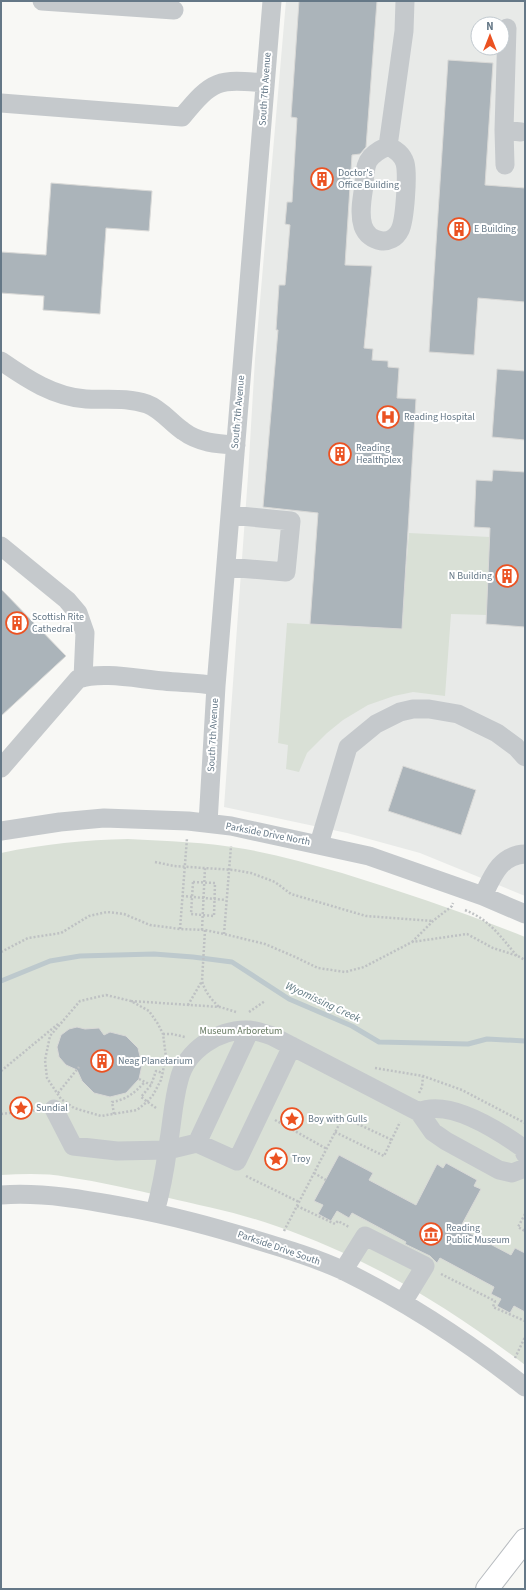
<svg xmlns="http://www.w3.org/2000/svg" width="526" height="1590" font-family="'Source Sans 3',sans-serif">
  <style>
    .built { fill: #e8eae8; fill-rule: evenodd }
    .green { fill: #d9e0d6 }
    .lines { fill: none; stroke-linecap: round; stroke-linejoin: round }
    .stream { stroke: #bdc9cd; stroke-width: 5 }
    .building { fill: #abb4ba; stroke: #d9d9d7 }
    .major-casing { stroke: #b8bcc0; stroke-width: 24 }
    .path { stroke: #bec1c3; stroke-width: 2.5; stroke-dasharray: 2 2; stroke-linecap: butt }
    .minor { stroke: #c5c9cc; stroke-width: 19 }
    .major { stroke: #fff; stroke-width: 22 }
    .labels { text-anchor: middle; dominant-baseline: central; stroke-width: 4; stroke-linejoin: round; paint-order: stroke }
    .street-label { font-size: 10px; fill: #657887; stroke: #fff }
    .poi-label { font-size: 10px; fill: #657887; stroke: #fff; text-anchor: start }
    .park-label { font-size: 10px; fill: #667961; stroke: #fff }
    .water-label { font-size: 11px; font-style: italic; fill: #617a83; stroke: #fff }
  </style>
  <rect width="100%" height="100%" fill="#f8f8f5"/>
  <path class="built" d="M286,1H525V896L420,853L347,833L224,807L248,476L255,359ZM478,24H502V48H478Z"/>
  <path class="green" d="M409,533L490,537L487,615L451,614L445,696L413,692L394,696L368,705L343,720L327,733L307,753L299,772L286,769L288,745L278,743L287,623L401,629Z
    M128,839C167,841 206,842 245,849C278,855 310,864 342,873C404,892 465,913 525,937V1365C449,1307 367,1257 276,1226C240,1213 202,1206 165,1197C133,1189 100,1182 67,1177C46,1173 23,1174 1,1175V853C43,844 85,840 128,839Z"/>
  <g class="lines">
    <path class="stream" d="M1,981L50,961L80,956L154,954L193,957L232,962L289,999L352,1026L379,1042L468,1044L487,1039L525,1041"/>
  </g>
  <path class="building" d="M299,1H377L366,147L360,154L352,155L345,265L372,266L364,348L373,349L372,360L388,361V367L399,368L397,398L416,399L402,629L310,624L318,513L263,507L278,330H276L279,285H285L290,225L285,224L287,202H292L297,118L291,117Z
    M448,60L493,63L485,185L525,188V302L478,298L474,355L429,352Z
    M51,183L152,191L149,231L106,228L100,314L43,310L44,296L1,293V252L46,255Z
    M497,369L525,371V440L492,437Z
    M493,470L525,472V627L486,624L490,528L474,527L476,480L492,481Z
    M1,589L66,656L1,716Z
    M403,766L476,790L461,835L388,811Z
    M77,1027L85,1029L99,1028L104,1035L110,1032L126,1036L138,1048L142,1065L139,1079L126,1093L110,1097L94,1093L82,1081L77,1070L66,1065L59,1057L57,1047L61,1035L69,1029Z
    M339,1155L373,1173L369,1180L416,1205L437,1164L443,1168L446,1163L477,1180L474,1186L481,1189L460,1228L511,1255L515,1248L525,1253V1312L514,1306L510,1313L497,1306L501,1299L491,1294L494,1287L440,1258L437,1263L430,1256L405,1244L406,1242L352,1213L349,1218L337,1211L331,1221L318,1214L323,1205L314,1201Z"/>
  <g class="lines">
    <g class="major-casing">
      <path id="major" d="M487,1589L525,1540"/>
    </g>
    <path class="path" d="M155,862L174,866L234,870L251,873L275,882L291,894L366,916L433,921
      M193,882L215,883L214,916L191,914Z
      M182,896L226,900
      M465,910C490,920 500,936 517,956
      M180,929L187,838
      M202,930L205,868
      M205,930L202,981C205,992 211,999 219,1007
      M224,934L231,846
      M412,942L433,921L452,906L453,903
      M1,952L28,938L61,933L89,916L107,912L124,914L150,925L180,929L205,930L224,934L265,944L293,956L318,968L345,972L364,967L412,942L467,934L493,948L518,956L525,960
      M106,995L131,1001L149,1011L158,1024L163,1034L166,1057L161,1080L153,1095L147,1102L137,1110L101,1116L74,1108L61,1099L47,1078L45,1060L50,1036L80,1001Z
      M131,1001L220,1007L236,1012
      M188,1005L202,981
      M249,1012L265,1001
      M163,1034H172L185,1037
      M375,1068L423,1076L462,1090L525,1123
      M1,1071L58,1024
      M139,1079L151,1085
      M58,1093L79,1067
      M419,1093L422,1087L423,1076
      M156,1108L141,1097L151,1085L156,1071L163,1073
      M1,1114L37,1110
      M114,1114L112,1102C128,1099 134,1093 145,1082
      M275,1120L327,1149
      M335,1132L384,1156L400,1122
      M314,1173L326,1180
      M246,1176L299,1202
      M297,1206L335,1224L338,1221L349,1227
      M525,1214L518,1227L525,1231
      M284,1231L343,1117L392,1140
      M441,1274L495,1301L493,1307L525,1321
      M515,1358L525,1337"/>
    <path class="minor" d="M42,1L174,10
      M1,103L182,117C213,79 218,79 265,83
      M504,130L521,132
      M388,146C396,150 402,154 405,163C408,174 405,220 400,230C392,247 369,243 363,226C359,214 362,198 364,186C365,163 366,156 388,146Z
      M388,146L404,31L405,1
      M505,165L504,130L507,28
      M1,361C27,379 54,397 86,399C107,400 127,397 147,404C161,409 171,423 183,431C199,443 217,444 236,445
      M1,546L67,600L78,613L85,633L83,678
      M226,567L286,572L291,521L230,515
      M1,768L78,679C102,671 138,679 164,681C181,683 198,682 216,686
      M208,823L216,686L272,1
      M1,831L60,822L104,818L188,821L231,826L369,856L483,896L525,914
      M319,844L348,747L376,724L400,712L413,709H429L458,714L497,733L516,747L525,757
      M483,896C492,877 500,855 525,854
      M250,1030L197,1143L237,1161L292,1046
      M54,1109L73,1146L117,1151L168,1150L197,1143
      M419,1112C449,1098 499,1131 523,1148L525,1154
      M1,1195C45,1192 87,1200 130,1208C173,1216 214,1227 256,1240C286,1249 316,1258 344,1271C409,1303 468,1342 525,1387
      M155,1212C161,1191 165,1169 168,1146C172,1125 173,1101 179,1080C186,1050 219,1029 248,1030C256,1030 265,1034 272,1036L419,1112L433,1132L446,1141L499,1170L512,1173L525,1168
      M343,1271L365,1236L425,1266L403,1302"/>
    <use href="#major" class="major"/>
  </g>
  <defs>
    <g id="building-ring" transform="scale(1.15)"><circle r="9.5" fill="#fff" stroke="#eb5222" stroke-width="1.5"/><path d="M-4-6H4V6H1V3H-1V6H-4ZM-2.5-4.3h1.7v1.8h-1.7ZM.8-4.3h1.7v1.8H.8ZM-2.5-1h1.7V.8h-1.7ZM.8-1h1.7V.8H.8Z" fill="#eb5222"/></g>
    <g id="hospital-ring" transform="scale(1.15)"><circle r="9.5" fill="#fff" stroke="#eb5222" stroke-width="1.5"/><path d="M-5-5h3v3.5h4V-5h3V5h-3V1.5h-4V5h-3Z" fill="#eb5222"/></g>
    <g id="sight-ring" transform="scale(1.15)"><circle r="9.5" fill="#fff" stroke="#eb5222" stroke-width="1.5"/><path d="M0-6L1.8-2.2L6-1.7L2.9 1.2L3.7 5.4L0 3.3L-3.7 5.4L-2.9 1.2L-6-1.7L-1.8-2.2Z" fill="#eb5222"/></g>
    <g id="museum-ring" transform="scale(1.15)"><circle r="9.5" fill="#fff" stroke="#eb5222" stroke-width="1.5"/><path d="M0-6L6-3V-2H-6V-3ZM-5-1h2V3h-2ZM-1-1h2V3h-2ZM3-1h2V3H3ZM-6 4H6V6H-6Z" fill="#eb5222"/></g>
  </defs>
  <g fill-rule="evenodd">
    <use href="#building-ring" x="322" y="179"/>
    <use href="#building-ring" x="459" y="229"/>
    <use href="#hospital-ring" x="388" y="417"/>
    <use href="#building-ring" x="340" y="454"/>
    <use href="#building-ring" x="507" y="576"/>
    <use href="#building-ring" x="17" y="623"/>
    <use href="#building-ring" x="102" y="1061"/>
    <use href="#sight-ring" x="21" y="1108"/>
    <use href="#sight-ring" x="292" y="1119"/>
    <use href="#sight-ring" x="276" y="1159"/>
    <use href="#museum-ring" x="431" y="1234"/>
  </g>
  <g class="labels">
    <g class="street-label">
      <text transform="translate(265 89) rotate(-86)">South 7th Avenue</text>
      <text transform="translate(238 412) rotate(-85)">South 7th Avenue</text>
      <text transform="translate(213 735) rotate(-87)">South 7th Avenue</text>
      <text transform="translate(268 834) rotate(11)">Parkside Drive North</text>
      <text transform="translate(279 1248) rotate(19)">Parkside Drive South</text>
    </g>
    <g class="poi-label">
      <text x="338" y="173">Doctor's<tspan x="338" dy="12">Office Building</tspan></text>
      <text x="474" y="229">E Building</text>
      <text x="404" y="417">Reading Hospital</text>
      <text x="356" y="448">Reading<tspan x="356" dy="12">Healthplex</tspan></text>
      <text x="492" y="576" text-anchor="end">N Building</text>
      <text x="32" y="617">Scottish Rite<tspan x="32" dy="12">Cathedral</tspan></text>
      <text x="118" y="1061">Neag Planetarium</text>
      <text x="36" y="1108">Sundial</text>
      <text x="308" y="1119">Boy with Gulls</text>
      <text x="292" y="1159">Troy</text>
      <text x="446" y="1228">Reading<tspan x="446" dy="12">Public Museum</tspan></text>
    </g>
    <g class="park-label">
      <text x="241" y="1031">Museum Arboretum</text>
    </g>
    <g class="water-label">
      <text transform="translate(323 1002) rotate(25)">Wyomissing Creek</text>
    </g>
  </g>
  <rect width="526" height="1590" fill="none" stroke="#657887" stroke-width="4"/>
  <g transform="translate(490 36)"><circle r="19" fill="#ffffff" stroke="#c1c9cf"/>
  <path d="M0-3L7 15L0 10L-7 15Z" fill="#eb5222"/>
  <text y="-6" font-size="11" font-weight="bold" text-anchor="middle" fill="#657887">N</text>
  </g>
</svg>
